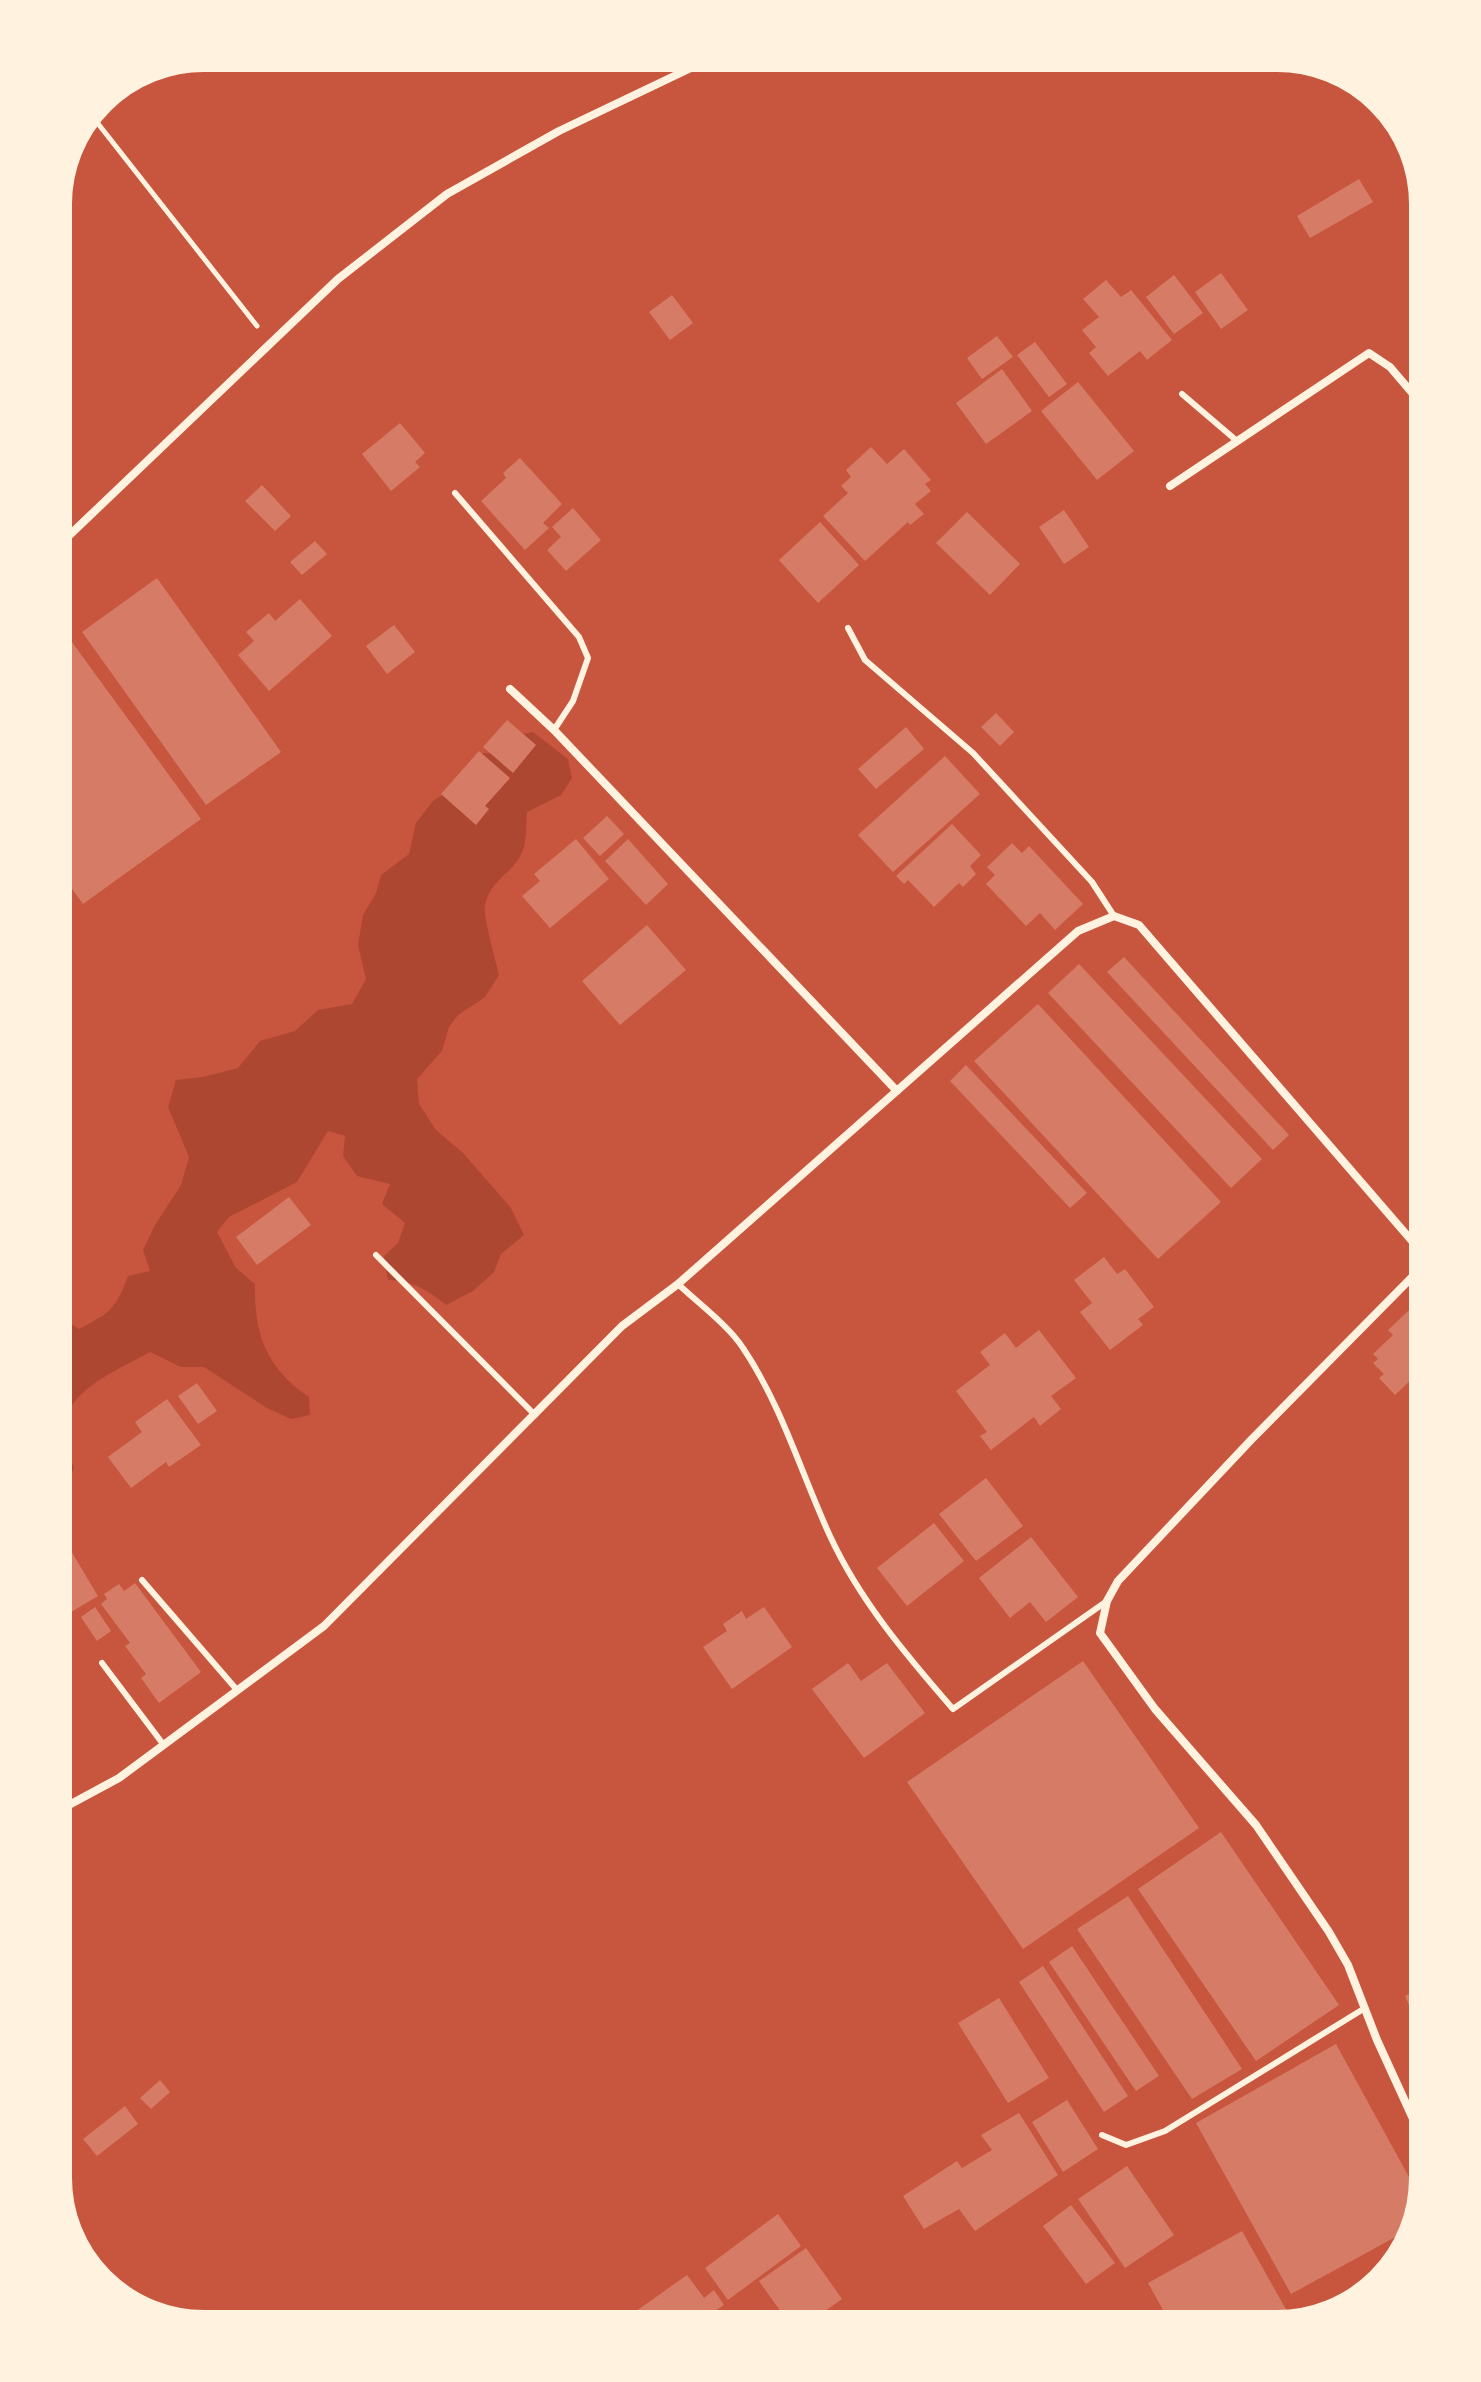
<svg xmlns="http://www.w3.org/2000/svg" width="1481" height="2382" font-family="'PT Sans',sans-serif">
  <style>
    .green { fill: #ae4732 }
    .building { fill: #d67c66 }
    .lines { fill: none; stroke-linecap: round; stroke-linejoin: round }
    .path { stroke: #fff3e0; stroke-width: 5 }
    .service { stroke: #fff3e0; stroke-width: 6 }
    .minor { stroke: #fff3e0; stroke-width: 8 }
    .rim { fill: none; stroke: #fff3e0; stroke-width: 4 }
  </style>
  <rect width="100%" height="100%" fill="#c8553d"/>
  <path class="green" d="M533,732L568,759L572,778L561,795L527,812C526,824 527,839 523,850C514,874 489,879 485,907C483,915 496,962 499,975L485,997L458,1015L449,1027L442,1051L417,1079L419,1104L436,1130L463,1153L511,1208L524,1235L501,1254L494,1272L473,1291L446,1305C428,1290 413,1281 388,1280L384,1256L398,1243L405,1223L382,1204L390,1184L357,1176L343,1156L345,1136L328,1131L297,1182L229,1217L217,1232L236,1268L255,1284C254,1334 266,1368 309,1397L310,1415L291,1419L267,1408L204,1367H181L150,1352C113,1373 56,1393 63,1445C63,1452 71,1460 74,1467L64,1498L56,1506V1315L79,1329C110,1313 116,1309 128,1276L150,1271L143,1250L155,1225L181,1185L189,1157L168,1107L176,1080L203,1077L238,1068L260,1041L295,1031L318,1010L352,1004L366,979L358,945L363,915L376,893L381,875L409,854L416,823L433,801L459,784L483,753L502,754L518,735Z"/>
  <path class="building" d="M1359,179L1373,202L1310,238L1297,216Z
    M1221,273L1248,310L1221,329L1195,292Z
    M1174,275L1203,313L1174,334L1146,297Z
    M1106,280L1121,297L1131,290L1172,340L1147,360L1140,351L1108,376L1089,353L1096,347L1082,330L1099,317L1083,299Z
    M672,295L693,323L670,340L649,312Z
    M997,336L1013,357L982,379L967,358Z
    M1035,342L1067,384L1049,397L1017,355Z
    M1002,369L1032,411L986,444L956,403Z
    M1078,382L1134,451L1097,480L1041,411Z
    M400,423L425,453L415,462L420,467L391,491L362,454Z
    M871,447L887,464L904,449L931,480L925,484L931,491L915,504L924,514L910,525L908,522L865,561L823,516L848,493L841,486L851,477L846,470Z
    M520,458L562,504L543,523L549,528L525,550L481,501L506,478L503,473Z
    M262,485L291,516L275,531L245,501Z
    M573,508L601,540L566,571L547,550L561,537L552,527Z
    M1064,510L1089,547L1064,564L1039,527Z
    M967,512L1020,564L990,595L936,543Z
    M820,522L859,565L818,603L779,560Z
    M315,541L327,554L302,575L290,562Z
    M157,578L281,752L206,805L82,632Z
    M300,599L332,636L269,691L238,655L254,641L246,632L269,613L275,621Z
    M394,625L415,652L387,674L366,646Z
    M69,638L201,819L83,904L56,867V647Z
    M996,713L1014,732L1000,746L981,727Z
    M507,720L536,745L513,773L483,747Z
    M906,727L924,749L876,789L858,769Z
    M479,751L510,778L485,806L489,809L476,825L441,794Z
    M945,756L980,794L893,872L858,835Z
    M607,816L624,834L600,856L583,838Z
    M952,824L981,855L970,866L976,874L963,887L959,883L934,907L908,880L904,884L896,876Z
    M576,839L609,879L550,928L522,896L540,881L534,874Z
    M628,839L668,884L646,905L605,861Z
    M1012,843L1022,853L1029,846L1083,904L1055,930L1040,913L1026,926L986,884L995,875L987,867Z
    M647,925L686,970L620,1025L582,981Z
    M1124,957L1289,1135L1273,1150L1107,972Z
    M1079,964L1262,1159L1231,1188L1048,993Z
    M1038,1004L1221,1202L1158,1259L974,1061Z
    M966,1065L1087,1193L1070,1208L950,1081Z
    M289,1197L311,1225L257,1265L236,1237Z
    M1104,1257L1117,1274L1125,1269L1154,1307L1138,1319L1143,1325L1110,1350L1080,1312L1092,1303L1074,1280Z
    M1425,1295V1382L1417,1374L1395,1395L1379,1378L1384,1374L1373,1363L1378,1359L1373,1354L1393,1335L1388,1330Z
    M1039,1330L1076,1378L1051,1396L1061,1409L1040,1426L1034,1417L991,1450L980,1436L987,1432L956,1391L990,1365L980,1352L1005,1333L1016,1348Z
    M197,1383L217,1411L198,1424L178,1396Z
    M167,1399L201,1445L169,1467L166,1462L131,1488L108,1457L142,1432L135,1422Z
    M986,1478L1023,1526L976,1561L939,1514Z
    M934,1523L964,1561L907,1606L877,1568Z
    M1031,1537L1078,1597L1046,1622L1030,1602L1010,1618L979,1578Z
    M71,1551L98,1596L56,1621V1560Z
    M135,1583L201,1672L159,1703L141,1678L146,1674L125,1646L130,1643L101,1604L107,1599L104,1594L119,1584L124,1591Z
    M95,1607L111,1631L97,1641L81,1617Z
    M764,1607L792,1647L732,1689L703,1647L727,1631L723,1624L742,1611L746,1619Z
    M1083,1661L1199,1828L1023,1949L907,1782Z
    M848,1663L861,1681L887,1663L925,1713L864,1758L812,1689Z
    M1221,1832L1339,2005L1256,2061L1138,1889Z
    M1128,1896L1242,2069L1192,2099L1077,1929Z
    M1072,1946L1159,2076L1136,2091L1049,1962Z
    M1043,1966L1128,2096L1104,2112L1019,1982Z
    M1425,1987V2040L1405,1996Z
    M999,1998L1049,2078L1008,2103L958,2023Z
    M1336,2044L1420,2197L1412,2228L1291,2294L1196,2123Z
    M160,2080L170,2092L151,2109L140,2098Z
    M1067,2100L1098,2149L1063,2172L1032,2122Z
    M125,2106L138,2124L97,2156L83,2139Z
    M1019,2113L1058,2175L975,2231L959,2209L924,2229L903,2196L957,2161L962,2168L992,2150L981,2135Z
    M1127,2166L1174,2235L1125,2268L1078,2199Z
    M1071,2205L1115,2263L1086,2284L1043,2226Z
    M778,2214L801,2246L728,2300L705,2268Z
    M1242,2231L1293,2322L1277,2326H1172L1148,2283Z
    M806,2248L842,2299L804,2326H791L759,2281Z
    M687,2275L704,2298L714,2290L724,2305L708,2316L705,2312L688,2324L690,2326H641L632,2314Z"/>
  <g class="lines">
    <path class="path" d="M92,116L257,326"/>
    <path class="service" d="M1182,394L1237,441
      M455,493L579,637L588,658L573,701L554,730
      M848,628L865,660L973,753L1092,882L1114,916
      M376,1255L535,1415
      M678,1284C698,1303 729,1326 743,1348C782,1406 801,1473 830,1536C860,1601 907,1656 953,1709L1107,1601
      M142,1580L237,1690
      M102,1663L163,1744
      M1102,2135L1126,2145L1165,2131L1365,2008
      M1137,2319L1142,2326"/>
    <path class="minor" d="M1170,486L1369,353L1390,367L1425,408
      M56,548L338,279L447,194L559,131L716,56
      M510,689L554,730L897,1091
      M56,1812L119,1778L324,1626L622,1326L678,1284L1078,931L1114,916L1139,925L1425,1256
      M1425,2145L1377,2040L1348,1965L1329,1932L1256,1825L1155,1709L1100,1633L1107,1601L1118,1581L1251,1440L1425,1264"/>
  </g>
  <path d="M0 0H1481V2382H0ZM204 70H1277A134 134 0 0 1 1411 204V2178A134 134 0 0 1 1277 2312H204A134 134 0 0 1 70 2178V204A134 134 0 0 1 204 70Z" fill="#fff3e0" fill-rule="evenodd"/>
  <path class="rim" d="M204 70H1277A134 134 0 0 1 1411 204V2178A134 134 0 0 1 1277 2312H204A134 134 0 0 1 70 2178V204A134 134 0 0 1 204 70Z"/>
</svg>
